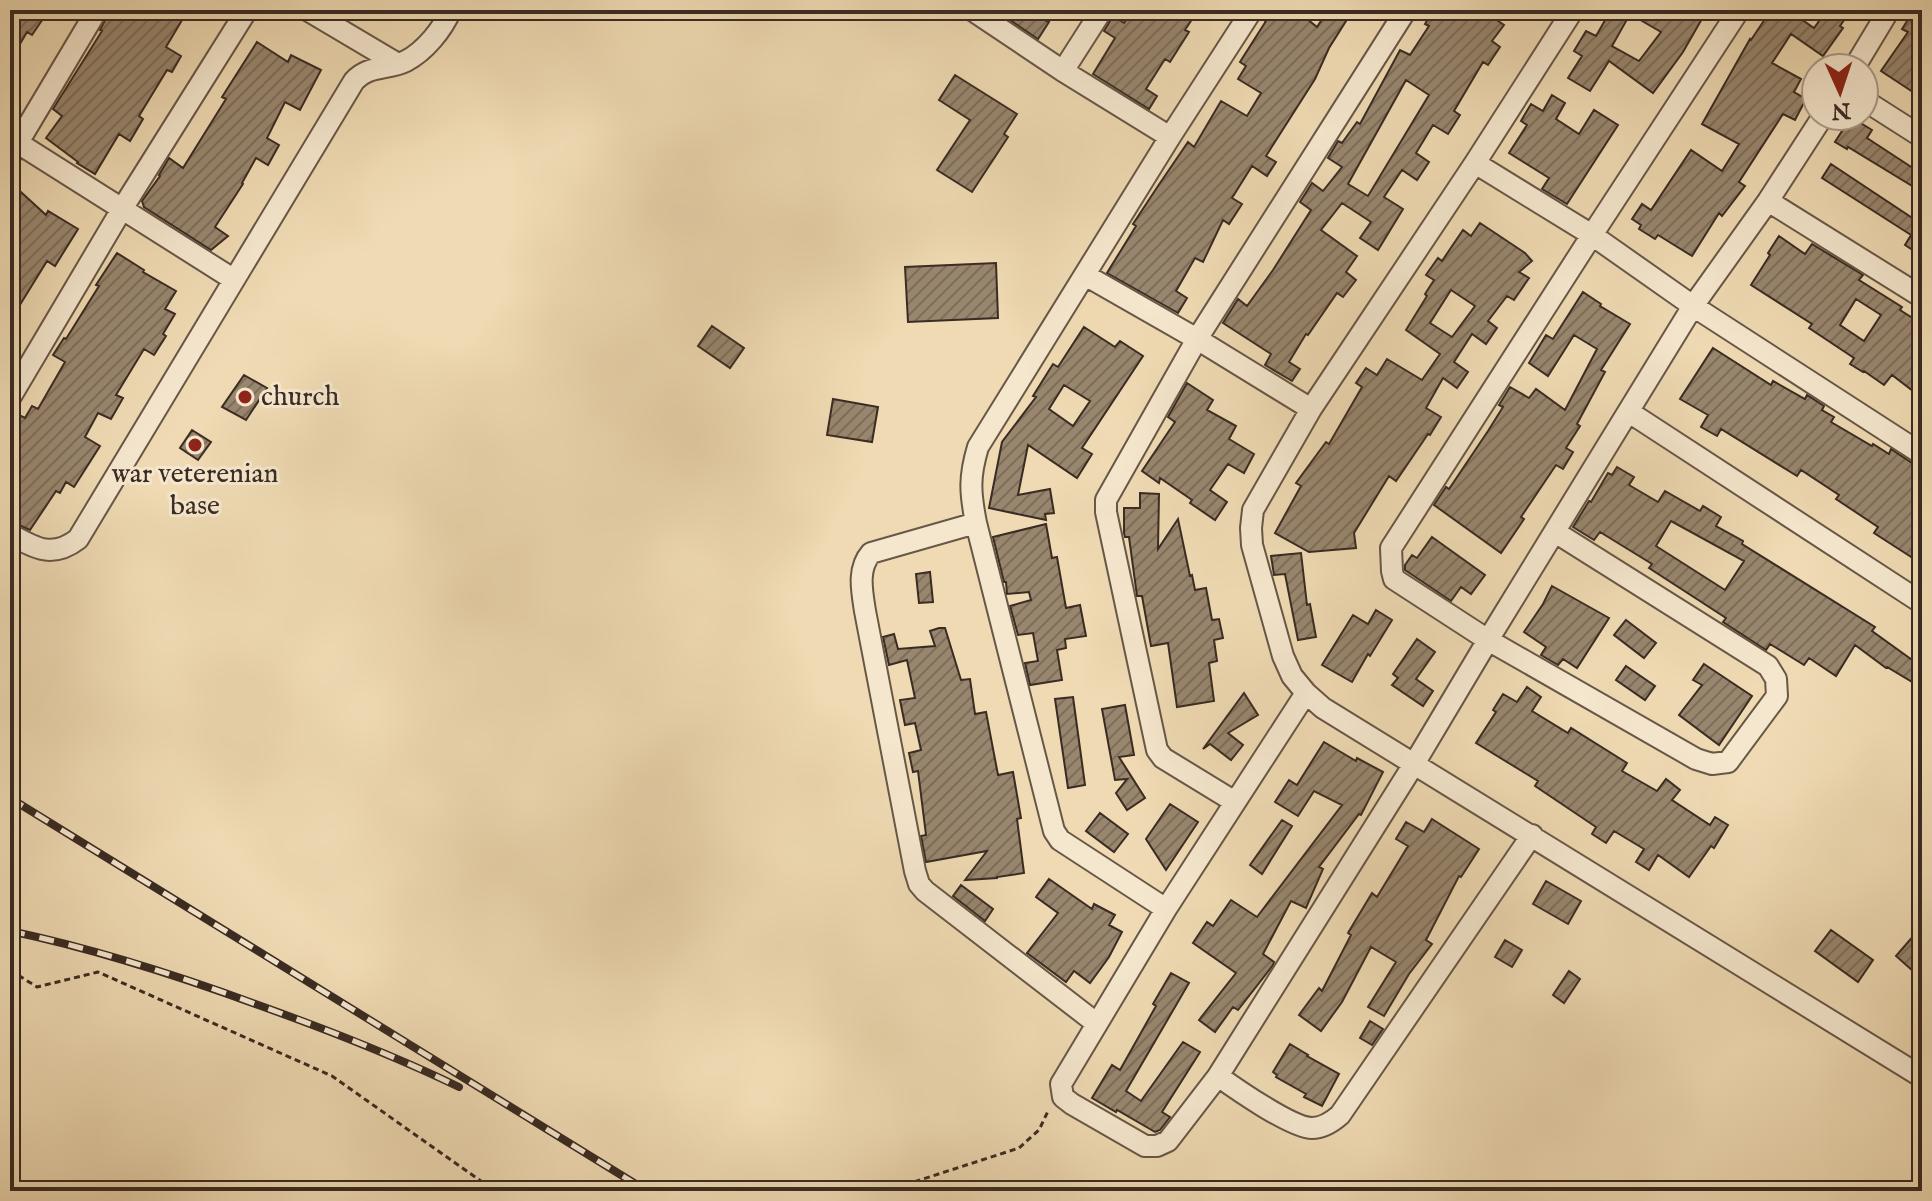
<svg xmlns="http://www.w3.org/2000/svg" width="1932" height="1201" font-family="'IM FELL English',serif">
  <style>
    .building { fill: url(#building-hatch); stroke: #3a2b23; stroke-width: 2; fill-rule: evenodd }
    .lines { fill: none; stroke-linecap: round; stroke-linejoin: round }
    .minor-casing { stroke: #675747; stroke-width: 24 }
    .path { stroke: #3a2b23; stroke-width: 3; stroke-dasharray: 6 4; stroke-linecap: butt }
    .minor { stroke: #f5e7ce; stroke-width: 20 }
    .rail-casing { stroke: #3a2b23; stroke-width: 8 }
    .rail { stroke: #f5e7ce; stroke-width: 5; stroke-dasharray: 15; stroke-linecap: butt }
    .poi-dot { fill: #8f2418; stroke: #f5e7ce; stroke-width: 3 }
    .labels { text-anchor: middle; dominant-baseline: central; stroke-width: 6; stroke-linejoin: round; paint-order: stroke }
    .poi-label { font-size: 28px; fill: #3a2b23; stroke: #f5e7ce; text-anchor: start }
  </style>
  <defs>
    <pattern id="building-hatch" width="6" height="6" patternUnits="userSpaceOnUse" patternTransform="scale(2)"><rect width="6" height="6" fill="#98866e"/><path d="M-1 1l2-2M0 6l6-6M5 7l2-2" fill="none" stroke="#7d6e5a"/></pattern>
  </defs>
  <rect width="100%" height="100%" fill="#efdab3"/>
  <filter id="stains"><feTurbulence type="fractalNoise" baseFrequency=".0025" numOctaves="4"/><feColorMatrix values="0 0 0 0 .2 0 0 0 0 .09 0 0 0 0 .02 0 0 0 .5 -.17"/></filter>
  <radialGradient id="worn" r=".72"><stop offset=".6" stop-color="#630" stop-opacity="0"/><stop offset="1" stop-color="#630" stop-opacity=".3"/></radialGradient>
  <path class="building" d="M24,10H49L32,35L27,32L10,61V30Z
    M110,10H188L166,47L181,56L172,72L167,70L139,116L143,119L130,141L119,134L95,174L77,163L78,162L46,138L62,116L53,109L102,31L100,30Z
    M995,10H1051L1045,20L1049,22L1038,39Z
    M1133,10H1198L1185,30L1189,32L1170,62L1165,59L1146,89L1157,96L1149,109L1093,74L1115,38L1104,31L1113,16L1124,23Z
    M1265,10H1296L1317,27L1328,10H1353L1329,48L1315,79L1266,156L1276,162L1267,176L1252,166L1232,198L1242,204L1229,224L1223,220L1203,262L1195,258L1176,291L1187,298L1178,313L1107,273L1136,226L1133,224L1158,186L1188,142L1194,147L1221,101L1247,116L1261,93L1238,79L1246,66L1240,62L1266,21L1262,19Z
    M1433,10H1482L1504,25L1492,41L1500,47L1488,65L1483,62L1454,111L1460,115L1448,134L1433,125L1416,153L1429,162L1417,180L1402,170L1384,197L1403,209L1378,250L1360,238L1371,222L1342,203L1321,230L1357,256L1346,272L1356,280L1343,297L1337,293L1308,335L1306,334L1289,362L1300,369L1292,381L1265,365L1271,354L1223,323L1238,299L1247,306L1273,270L1311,210L1300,202L1312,183L1323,191L1342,167L1328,158L1338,141L1342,143L1357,122L1360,124L1400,50L1410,55L1429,26L1425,24ZM1406,80L1429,95L1368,196L1348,184Z
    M1611,10H1707L1683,52L1653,93L1609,61L1590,91L1568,78L1582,56L1574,51L1586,31L1596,36ZM1630,14L1661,32L1639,61L1612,46Z
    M1771,10H1788L1814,28L1827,10H1851L1840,26L1843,28L1823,56L1791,34L1772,63L1801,79L1794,92L1806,99L1795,120L1783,114L1739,182L1745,186L1722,216L1719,213L1692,256L1658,235L1655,239L1639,229L1641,225L1632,219L1642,204L1651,210L1691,150L1722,171L1739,144L1702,124L1750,39L1751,40Z
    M1914,10H1922V98L1881,71L1908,32L1902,29Z
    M257,42L288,62L291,55L321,70L300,110L285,102L267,138L279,145L268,165L256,158L242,183L243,184L215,227L228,236L211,250L144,207L142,201L160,176L159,175L169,158L183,168L226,99L222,97Z
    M955,75L1017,114L1004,134L1008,137L972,192L937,170L970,120L939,100Z
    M1552,95L1565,103L1556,119L1579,134L1594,110L1618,125L1567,204L1542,189L1549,178L1509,153L1527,125L1521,121L1531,104L1543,111Z
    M1851,117L1872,130L1867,138L1922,174V192L1848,147L1847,149L1835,142Z
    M1831,164L1920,223L1922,220V256L1905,245L1911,235L1822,178Z
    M10,182L46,215L48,211L78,229L55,266L47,261L10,321Z
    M1480,223L1525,253L1532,261L1519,272L1529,278L1514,300L1507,296L1488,321L1497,328L1486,344L1472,334L1454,362L1468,372L1457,388L1443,378L1426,408L1441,417L1430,435L1428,434L1396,481L1389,476L1354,533L1356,548L1309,552L1275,533L1301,486L1296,483L1326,442L1329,444L1362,387L1356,383L1366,368L1377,375L1387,359L1422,380L1440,354L1406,330L1427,296L1425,294L1434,280L1426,275L1438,258L1442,261L1463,230L1471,236ZM1451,290L1475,306L1452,337L1430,323Z
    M1779,236L1805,254L1812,244L1863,275L1859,280L1902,307L1900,310L1922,324V398L1892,375L1884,385L1864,371L1863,372L1850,364L1854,358L1809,328L1812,324L1751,285L1770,255L1768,253ZM1856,299L1881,315L1864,341L1840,325Z
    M117,253L144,270L143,272L176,291L165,309L175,314L163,334L166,336L154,355L144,349L116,395L123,398L111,419L98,413L85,437L100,446L74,487L66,482L60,493L56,491L30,530L10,521V421L15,413L25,418L32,406L38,409L65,362L53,355L64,338L66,339L99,286L96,285Z
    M996,263L998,318L908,322L905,267Z
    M1583,292L1601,304L1600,306L1630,324L1601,370L1605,372L1577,424L1580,426L1566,448L1573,452L1563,469L1556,465L1521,517L1524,519L1501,553L1434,505L1446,487L1449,489L1488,431L1503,407L1499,405L1510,387L1529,398L1536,389L1565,410L1597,349L1574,335L1548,376L1529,363L1546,335L1553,339Z
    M712,326L744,348L730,368L698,346Z
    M1084,327L1115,347L1120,341L1143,356L1082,448L1092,454L1077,478L1028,445L1018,495L1050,489L1054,513L1045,514L1046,520L989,508L1002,442L1036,397L1033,396L1053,364L1058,367ZM1064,385L1090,401L1073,426L1049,409Z
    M1713,348L1771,385L1773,381L1805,399L1807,395L1824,406L1822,410L1834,417L1831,422L1872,446L1873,444L1889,454L1891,449L1915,465L1922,467V564L1874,533L1878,527L1836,499L1839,495L1801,470L1797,476L1721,429L1717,436L1701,427L1708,415L1680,399Z
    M244,375L267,388L246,420L222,407Z
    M1187,383L1213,400L1207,410L1236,426L1229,439L1254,454L1244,473L1228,464L1210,490L1227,502L1215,520L1190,503L1192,500L1160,478L1159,483L1142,471L1175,422L1168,417Z
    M833,399L878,407L872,442L827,435Z
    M192,430L211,442L198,460L180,448Z
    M1617,467L1634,477L1629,485L1658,502L1665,491L1700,511L1703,506L1721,517L1716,526L1743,541L1742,544L1875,627L1872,631L1922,667L1914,683L1887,667L1886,668L1855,645L1836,676L1809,658L1804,665L1770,644L1766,650L1723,622L1726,618L1649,568L1652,564L1600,532L1594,540L1573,527L1589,501L1591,502L1608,473L1612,475ZM1671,521L1744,561L1725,590L1656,546Z
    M1140,493L1159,494L1158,549L1178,519L1190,576L1192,575L1195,590L1206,588L1212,620L1219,619L1223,638L1214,640L1217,661L1209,663L1214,701L1177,707L1168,643L1151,646L1142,596H1137L1129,537H1125L1124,533V508H1140Z
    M1046,524L1052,558L1057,557L1066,608L1080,605L1086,636L1065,639L1066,648L1057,650L1062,680L1030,685L1025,663L1038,661L1033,633L1018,635L1010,606L1031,600L1029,592L1007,594L1006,582H1004L993,537Z
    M1432,537L1485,575L1471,594L1461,587L1451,601L1405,570V565L1412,555L1417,558Z
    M1301,553L1307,605L1310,604L1316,637L1298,640L1285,574L1274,575L1271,556Z
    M930,572L933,602L919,603L916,574Z
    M1552,586L1609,618L1577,668L1563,659L1558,665L1541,655L1546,647L1524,632L1543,604Z
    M1376,610L1392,620L1370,656L1368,654L1352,682L1322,665L1353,615L1368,624Z
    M1626,620L1656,643L1644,658L1614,635Z
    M939,628H945L961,680L970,679L975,714L986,712L998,775L1013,772L1021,818L1017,819L1024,873L997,877V878L965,880L987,851L926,862L921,836L926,835L918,771L913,772L909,753L921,750L915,723L905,725L900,700L915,698L907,660L889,665L883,637L894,634L898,649L935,646L930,631Z
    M1417,639L1435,652L1416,679L1433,691L1423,706L1392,685L1398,678L1393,674Z
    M1704,664L1752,696L1719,745L1679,715L1702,685L1693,680Z
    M1626,666L1655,686L1645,700L1616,680Z
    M1527,687L1541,697L1532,711L1568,733L1571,728L1627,763L1622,771L1657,791L1666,779L1680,790L1672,800L1710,825L1715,817L1728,825L1714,848L1711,846L1689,877L1658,855L1649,870L1636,862L1644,849L1614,831L1606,843L1592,834L1596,827L1535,786L1538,781L1476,743L1496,712L1493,710L1503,694L1517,702Z
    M1244,693L1258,715L1228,733L1243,745L1231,760L1210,744L1203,749Z
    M1073,697L1085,785L1068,788L1055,699Z
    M1125,705L1134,755L1119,757L1145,798L1127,810L1116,793L1127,779L1115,780L1102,709Z
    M1324,742L1356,761L1357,758L1383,772L1361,815L1359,814L1319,867L1323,869L1306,908L1291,901L1263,954L1274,962L1273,965L1238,1010L1233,1007L1215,1032L1199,1020L1236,973L1193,943L1207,922L1213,926L1231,900L1257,917L1342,805L1314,791L1298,816L1275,802L1289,780L1297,785Z
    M1170,804L1198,822L1166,870L1146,839Z
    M1100,813L1128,834L1114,852L1086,831Z
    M1432,819L1479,849L1461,877L1459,876L1426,940L1432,944L1409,974L1384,1016L1368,1007L1396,962L1371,947L1342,1002L1321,1031L1299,1015L1319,988L1322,991L1351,935L1348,933L1372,893L1377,897L1408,846L1396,839L1406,822L1424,832Z
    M1282,820L1292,826L1262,874L1250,865Z
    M1049,879L1092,909L1094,904L1115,915L1109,925L1122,932L1109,957L1090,983L1074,971L1066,982L1027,953L1058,913L1036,897Z
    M1546,881L1581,901L1568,924L1533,904Z
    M961,885L993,909L985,921L953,896Z
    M1922,926V979L1896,956Z
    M1831,930L1873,960L1858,982L1815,951Z
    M1505,940L1522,950L1512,967L1495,957Z
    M1569,971L1580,979L1564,1003L1553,995Z
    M1171,973L1189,983L1126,1091L1141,1101L1183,1042L1200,1052L1162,1112L1170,1117L1160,1130L1155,1132L1117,1110L1116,1112L1092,1098L1112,1065L1120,1070L1156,1006L1153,1004Z
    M1370,1021L1383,1029L1372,1045L1360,1038Z
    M1290,1044L1308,1055L1307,1056L1339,1074L1322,1106L1304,1097L1306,1094L1276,1077L1277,1075L1273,1072Z"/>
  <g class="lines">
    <g class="minor-casing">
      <path id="minor" d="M307,10L398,64
        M972,10L1063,71L1170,137
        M1573,10L1475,163L1311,409L1253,510L1251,528L1252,545L1283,656L1292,676L1306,693L1323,708L1922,1077
        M1854,68L1889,10
        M1063,71L1102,10
        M1864,100L1922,137
        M10,138L233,279
        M10,156L97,10
        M1475,163L1592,235L1693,306L1922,454
        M1768,201L1922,297
        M1085,275L1197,339L1311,409
        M10,398L122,209L247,10
        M1629,412L1922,603
        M976,523L871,553C857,569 862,591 865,611L915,871L919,884L925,891L1096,1023
        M1555,532L1768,666L1776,679L1777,696L1728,762L1712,764L1696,759L1488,640L1394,579L1392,571L1391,548L1592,235L1739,10
        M10,534C35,548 52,559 78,539L354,81C368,65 388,70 406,61C425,51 442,30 451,10
        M1306,693L1166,909L1061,1084L1063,1097L1072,1104L1145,1146H1157L1168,1141L1218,1076L1414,764L1488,640L1693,306L1768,201L1823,116
        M1235,802L1163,758L1157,750L1106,512V500L1197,339L1406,10
        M1166,909L1060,840L1054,831L976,523C970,492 969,477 978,447L1170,137L1252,10
        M1218,1076C1236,1089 1292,1128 1312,1128C1323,1128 1332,1122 1340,1115L1532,835"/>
    </g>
    <path class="path" d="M10,970L37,987L98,972L332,1076L495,1191
      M886,1191L1019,1148L1039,1130L1049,1109"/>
    <use href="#minor" class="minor"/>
    <g class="rail-casing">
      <path id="rail" d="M10,798L647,1191
        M10,931C96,949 179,976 261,1006C328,1030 395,1056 459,1087"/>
    </g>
    <use href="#rail" class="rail"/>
  </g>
  <g class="poi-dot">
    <circle cx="245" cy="397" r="8"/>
    <circle cx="195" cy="445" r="8"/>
  </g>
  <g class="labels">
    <g class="poi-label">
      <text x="261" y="397">church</text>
      <text x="195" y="474" text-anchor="middle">war veterenian<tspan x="195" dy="32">base</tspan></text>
    </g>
  </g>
  <rect width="1932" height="1201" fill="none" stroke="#efdab3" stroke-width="40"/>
  <rect x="12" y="12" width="1908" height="1177" fill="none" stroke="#3a2b23" stroke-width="4"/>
  <rect x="20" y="20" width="1892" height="1161" fill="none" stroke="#3a2b23" stroke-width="2"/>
  <g transform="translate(1840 92) rotate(177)"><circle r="38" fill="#f5e7ce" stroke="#aa9c8a" stroke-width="2"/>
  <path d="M0-6L14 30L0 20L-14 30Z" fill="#8f2418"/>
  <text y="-12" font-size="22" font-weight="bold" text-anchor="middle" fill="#3a2b23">N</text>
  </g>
  <rect width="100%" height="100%" filter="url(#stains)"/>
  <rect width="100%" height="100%" fill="url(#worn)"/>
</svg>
